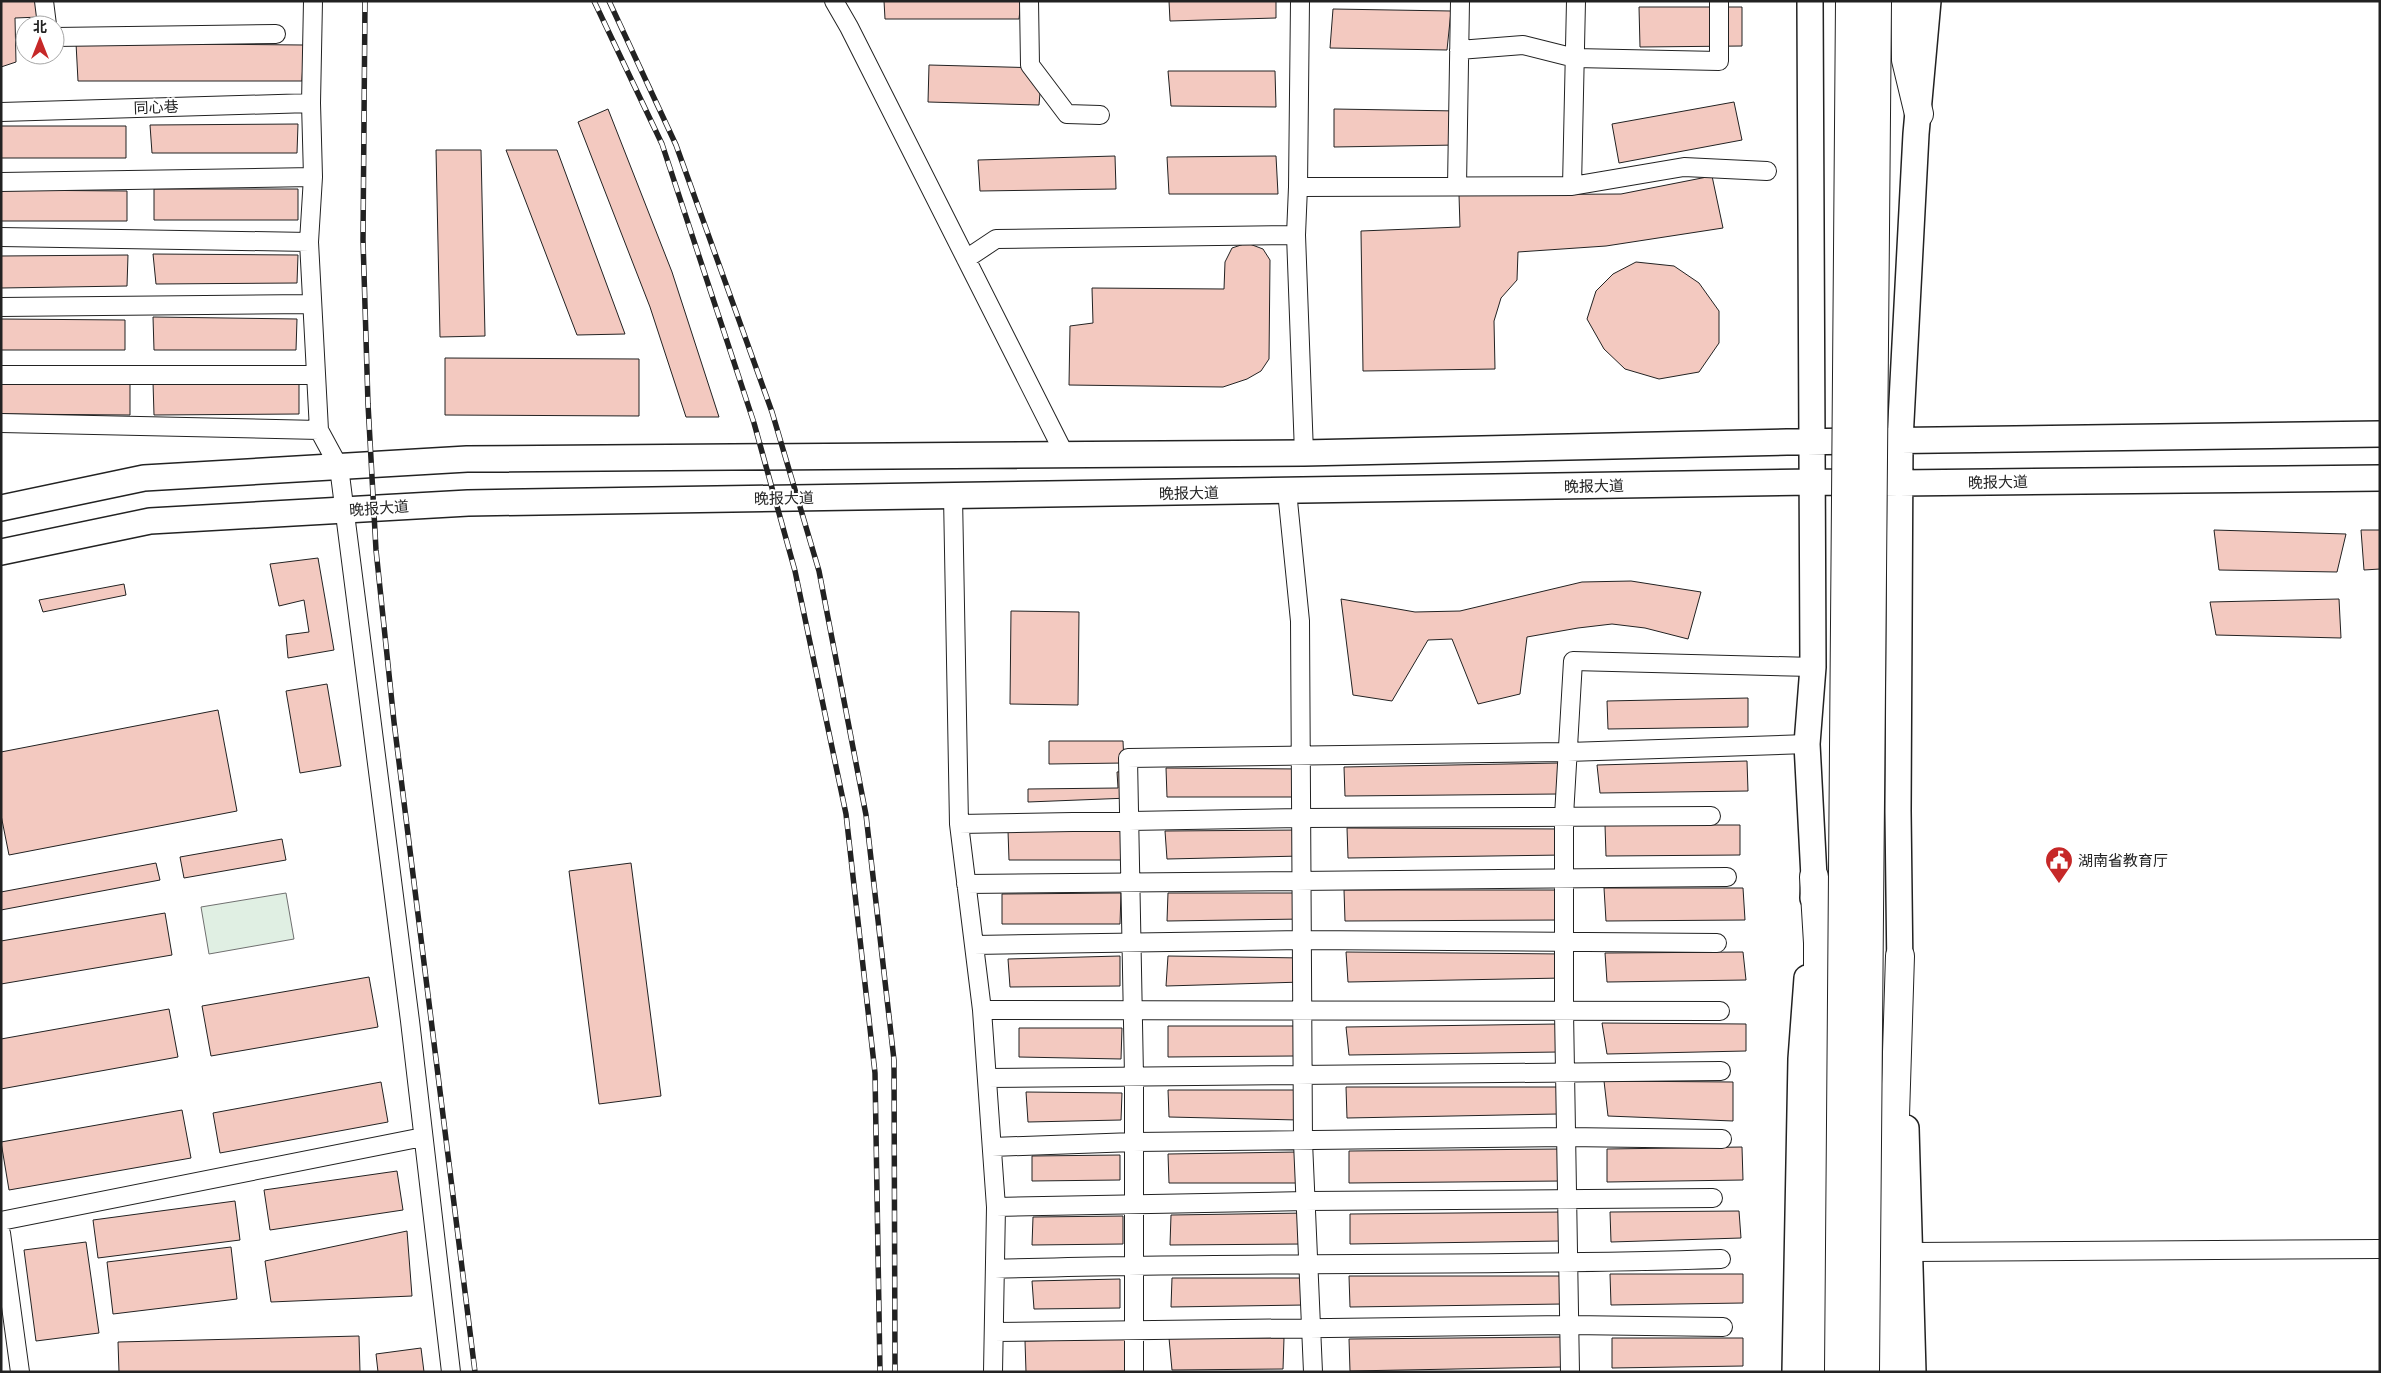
<svg xmlns="http://www.w3.org/2000/svg" width="2381" height="1373" font-family="Mulish,'Noto Sans SC',sans-serif">
  <style>
    .green { fill: #e0efe3; stroke: #6f6f6f }
    .building { fill: #f3c9c0; stroke: #222 }
    .lines { fill: none; stroke-linecap: round; stroke-linejoin: round }
    .minor-casing { stroke: #222; stroke-width: 20 }
    .secondary-casing { stroke: #222; stroke-width: 28 }
    .trunk-casing { stroke: #222; stroke-width: 30 }
    .minor { stroke: #fff; stroke-width: 18 }
    .secondary { stroke: #fff; stroke-width: 25 }
    .trunk { stroke: #fff; stroke-width: 28 }
    .rail-casing { stroke: #222; stroke-width: 5.5 }
    .rail { stroke: #fff; stroke-width: 4; stroke-dasharray: 11; stroke-linecap: butt }
    .trunk-bridge-casing { stroke: #222; stroke-width: 30; stroke-linecap: butt }
    .trunk-bridge { stroke: #fff; stroke-width: 28 }
    .labels { text-anchor: middle; dominant-baseline: central; stroke-width: 4; stroke-linejoin: round; paint-order: stroke }
    .street-label { font-size: 15px; fill: #222; stroke: #fff }
    .poi-label { font-size: 15px; fill: #222; stroke: #fff; text-anchor: start }
  </style>
  <rect width="100%" height="100%" fill="#fff"/>
  <path class="green" d="M286,893L294,939L209,954L201,907Z"/>
  <path class="building" d="M1,1H40V17L15,18L16,62L1,67Z
    M884,1H1021L1019,19H885Z
    M1169,1H1276V18L1170,21Z
    M1639,7H1742V46L1640,47Z
    M1333,9L1451,11L1447,50L1330,48Z
    M76,43L304,45L302,81H78Z
    M929,65L1042,68L1039,105L928,102Z
    M1168,71H1275L1276,107L1171,106Z
    M1734,102L1742,140L1619,163L1612,124Z
    M608,109L672,272L719,417H686L650,307L578,122Z
    M1334,109L1458,111L1457,145L1334,147Z
    M298,124L297,153H152L150,125Z
    M1,126H126V158H1Z
    M436,150H481L485,336L440,337Z
    M506,150H557L625,334L577,335Z
    M1115,156L1116,189L980,191L978,160Z
    M1276,156L1278,194H1169L1167,157Z
    M1712,176L1723,228L1606,246L1518,252L1517,280L1501,298L1494,321L1495,369L1363,371L1361,231L1460,227L1459,195L1621,194Z
    M154,189H298V220H154Z
    M1,190L127,191V221H1Z
    M1247,243L1263,249L1270,260L1269,359L1261,371L1247,379L1223,387L1069,385L1070,326L1093,323L1092,288L1224,289L1225,262L1232,248Z
    M153,254L298,255L297,283L156,284Z
    M128,255L127,286L1,288V256Z
    M1636,262L1674,266L1699,283L1719,311V343L1699,372L1659,379L1625,369L1604,349L1587,319L1596,291L1613,274Z
    M153,317L297,319L296,350H154Z
    M1,319L125,320V350H1Z
    M445,358L639,359V416L445,415Z
    M299,380V414L154,415L153,382Z
    M130,383V415L1,414V384Z
    M2214,530L2346,534L2337,572L2219,570Z
    M2361,530H2380V569L2364,570Z
    M318,558L334,650L288,658L286,635L309,632L304,600L279,606L270,564Z
    M1631,581L1701,592L1688,639L1645,628L1612,624L1578,628L1527,637L1520,694L1478,704L1452,639L1428,640L1392,701L1353,695L1341,599L1415,612L1460,611L1582,582Z
    M124,584L126,595L43,612L39,600Z
    M2339,599L2341,638L2216,635L2210,602Z
    M1011,611L1079,612L1078,705L1010,704Z
    M327,684L341,766L300,773L286,691Z
    M1748,698V727L1608,729L1607,701Z
    M218,710L237,811L9,855L1,815V752Z
    M1049,741H1123L1124,763L1049,764Z
    M1747,761L1748,791L1600,793L1597,765Z
    M1559,763V794L1345,796L1344,767Z
    M1166,768L1301,769L1302,797H1167Z
    M1128,771L1129,798L1028,802V789L1118,788L1117,772Z
    M1605,825H1740V855L1606,856Z
    M1347,828L1564,829V855L1348,858Z
    M1123,830L1122,860H1009L1008,831Z
    M1302,830V856L1167,859L1165,831Z
    M282,839L286,860L184,878L180,857Z
    M156,863L160,880L1,910V892Z
    M631,863L661,1096L599,1104L569,871Z
    M1604,888H1743L1745,920L1606,921Z
    M1344,890H1564V920L1345,921Z
    M1121,893L1120,924H1002V894Z
    M1168,893H1303V919L1167,921Z
    M165,913L172,955L1,984V941Z
    M1346,952L1564,954V978L1348,982Z
    M1743,952L1746,980L1607,982L1605,953Z
    M1120,956V986L1010,987L1008,959Z
    M1168,956L1303,958V982L1166,986Z
    M369,977L378,1027L211,1056L202,1006Z
    M169,1009L178,1057L1,1089V1039Z
    M1602,1023L1746,1024V1051L1607,1054Z
    M1559,1024V1052L1349,1055L1346,1027Z
    M1168,1026H1294V1056L1168,1057Z
    M1019,1028H1122L1121,1059L1019,1057Z
    M1604,1081L1733,1082V1121L1608,1116Z
    M381,1082L388,1122L220,1153L213,1113Z
    M1346,1087H1559L1558,1114L1347,1118Z
    M1168,1090H1299L1298,1120L1169,1117Z
    M1026,1092L1122,1093L1121,1120L1028,1122Z
    M182,1110L191,1158L9,1190L1,1142Z
    M1742,1147L1743,1180L1607,1182V1149Z
    M1561,1149L1562,1181L1349,1183V1151Z
    M1298,1152L1299,1183H1169L1168,1154Z
    M1120,1155V1180L1032,1181V1156Z
    M397,1171L403,1210L270,1230L264,1190Z
    M235,1201L240,1240L98,1258L93,1220Z
    M1739,1211L1741,1238L1611,1242L1610,1212Z
    M1563,1212L1561,1241L1350,1244V1214Z
    M1306,1213L1303,1244L1170,1245L1171,1215Z
    M1123,1216V1244L1032,1245L1033,1217Z
    M407,1231L412,1296L271,1302L265,1261Z
    M86,1242L99,1333L36,1341L24,1250Z
    M231,1247L237,1299L113,1314L107,1262Z
    M1610,1274H1743V1303L1611,1305Z
    M1349,1276H1562L1563,1304L1350,1307Z
    M1172,1278H1303L1305,1305L1171,1307Z
    M1120,1279V1308L1034,1309L1032,1281Z
    M359,1336L360,1372H119L118,1342Z
    M1563,1337L1562,1367L1350,1371L1349,1339Z
    M1169,1338H1284L1283,1369L1172,1370Z
    M1612,1338H1743V1366L1612,1368Z
    M1127,1339L1126,1371L1026,1372L1025,1341Z
    M421,1348L424,1372H378L376,1354Z"/>
  <g class="lines">
    <g class="minor-casing">
      <path id="minor" d="M44,1L47,25
        M313,1L311,103L313,177L309,242L319,430L339,467L410,1021L451,1372
        M834,1L849,27L1065,455
        M1029,1L1030,65L1067,114L1100,115
        M1300,1L1298,187L1296,235L1304,453
        M55,37L276,34
        M1459,50L1523,45L1575,58L1719,61V1
        M1,112L311,103
        M1,182L313,177
        M1457,186L1460,1
        M1572,186L1576,1
        M1298,187L1572,186L1684,167L1767,171
        M1,237L309,242
        M966,259L996,239L1296,235
        M1,307L312,304
        M1,375H316
        M1,423L319,430
        M1287,491L1300,621L1303,1142L1313,1372
        M953,496L959,824L982,1010L996,1207L993,1372
        M959,824L1302,818L1711,816
        M966,884L1727,877
        M974,945L1303,940L1717,943
        M982,1010L1720,1011
        M987,1078L1721,1071
        M992,1147L1134,1142L1566,1137L1722,1139
        M996,1207L1306,1201L1713,1198
        M1,1221L423,1137
        M1,1233L20,1372
        M1911,1252L2380,1249
        M995,1269C1237,1261 1479,1267 1721,1259
        M994,1332L1570,1325L1723,1327
        M1134,1372V1076L1128,758L1568,752L1807,744
        M1570,1372L1564,1011V816L1573,661L1813,667"/>
    </g>
    <g class="secondary-casing">
      <path id="secondary" d="M1810,1L1813,667L1807,744L1814,877L1813,898
        M1,508L144,478L467,459L1304,453L1787,442L2380,434
        M1,552L150,521L468,503L1812,482L1899,483L2380,478
        M1900,975L1898,811L1900,440L1916,134L1928,1
        M1906,1128L1913,1372
        M1795,1372L1801,1059L1807,978"/>
    </g>
    <g class="trunk-casing">
      <path id="trunk" d="M1905,1L1906,60L1919,114
        M1814,877L1818,943V1372
        M1887,1372L1900,956"/>
    </g>
    <use href="#minor" class="minor"/>
    <use href="#secondary" class="secondary"/>
    <use href="#trunk" class="trunk"/>
    <g class="rail-casing">
      <path id="rail" d="M365,1L363,240L368,404L376,550L394,722L475,1372
        M594,1L662,144L754,423L795,571L846,814L875,1073L880,1372
        M609,1L676,145L772,412L819,571L866,815L894,1060L895,1372"/>
    </g>
    <use href="#rail" class="rail"/>
    <g class="trunk-bridge-casing">
      <path id="trunk-bridge" d="M1839,1372L1850,1
        M1865,1372L1877,1"/>
    </g>
    <use href="#trunk-bridge" class="trunk-bridge"/>
  </g>
  <defs>
    <g id="civic-pin" transform="scale(1.4375)"><path d="M0 17L-7.5 6A9.5 9.5 0 1 1 7.5 6Z" fill="#c62828" stroke="#fff"/><path d="M-.6-6.5H3V-4.5H.6V-3L4-1V1h2V6H-6V1h2V-1L-.6-3ZM-1.2 2.5V6h2.4V2.5Z" fill="#fff"/></g>
  </defs>
  <g fill-rule="evenodd">
    <use href="#civic-pin" x="2059" y="860"/>
  </g>
  <g class="labels">
    <g class="street-label">
      <text transform="translate(156 107) rotate(-2)">同心巷</text>
      <text transform="translate(1998 482) rotate(-1)">晚报大道</text>
      <text transform="translate(1594 486) rotate(-1)">晚报大道</text>
      <text transform="translate(1189 493) rotate(-1)">晚报大道</text>
      <text transform="translate(784 498) rotate(-1)">晚报大道</text>
      <text transform="translate(379 508) rotate(-4)">晚报大道</text>
    </g>
    <g class="poi-label">
      <text x="2078" y="860">湖南省教育厅</text>
    </g>
  </g>
  <rect width="2381" height="1373" fill="none" stroke="#222222" stroke-width="5"/>
  <g transform="translate(40 40)"><circle r="24" fill="#ffffff" stroke="#a7a7a7"/>
  <path d="M0-4L9 19L0 12L-9 19Z" fill="#c62828"/>
  <text y="-8" font-size="14" font-weight="bold" text-anchor="middle" fill="#222222">北</text>
  </g>
</svg>
